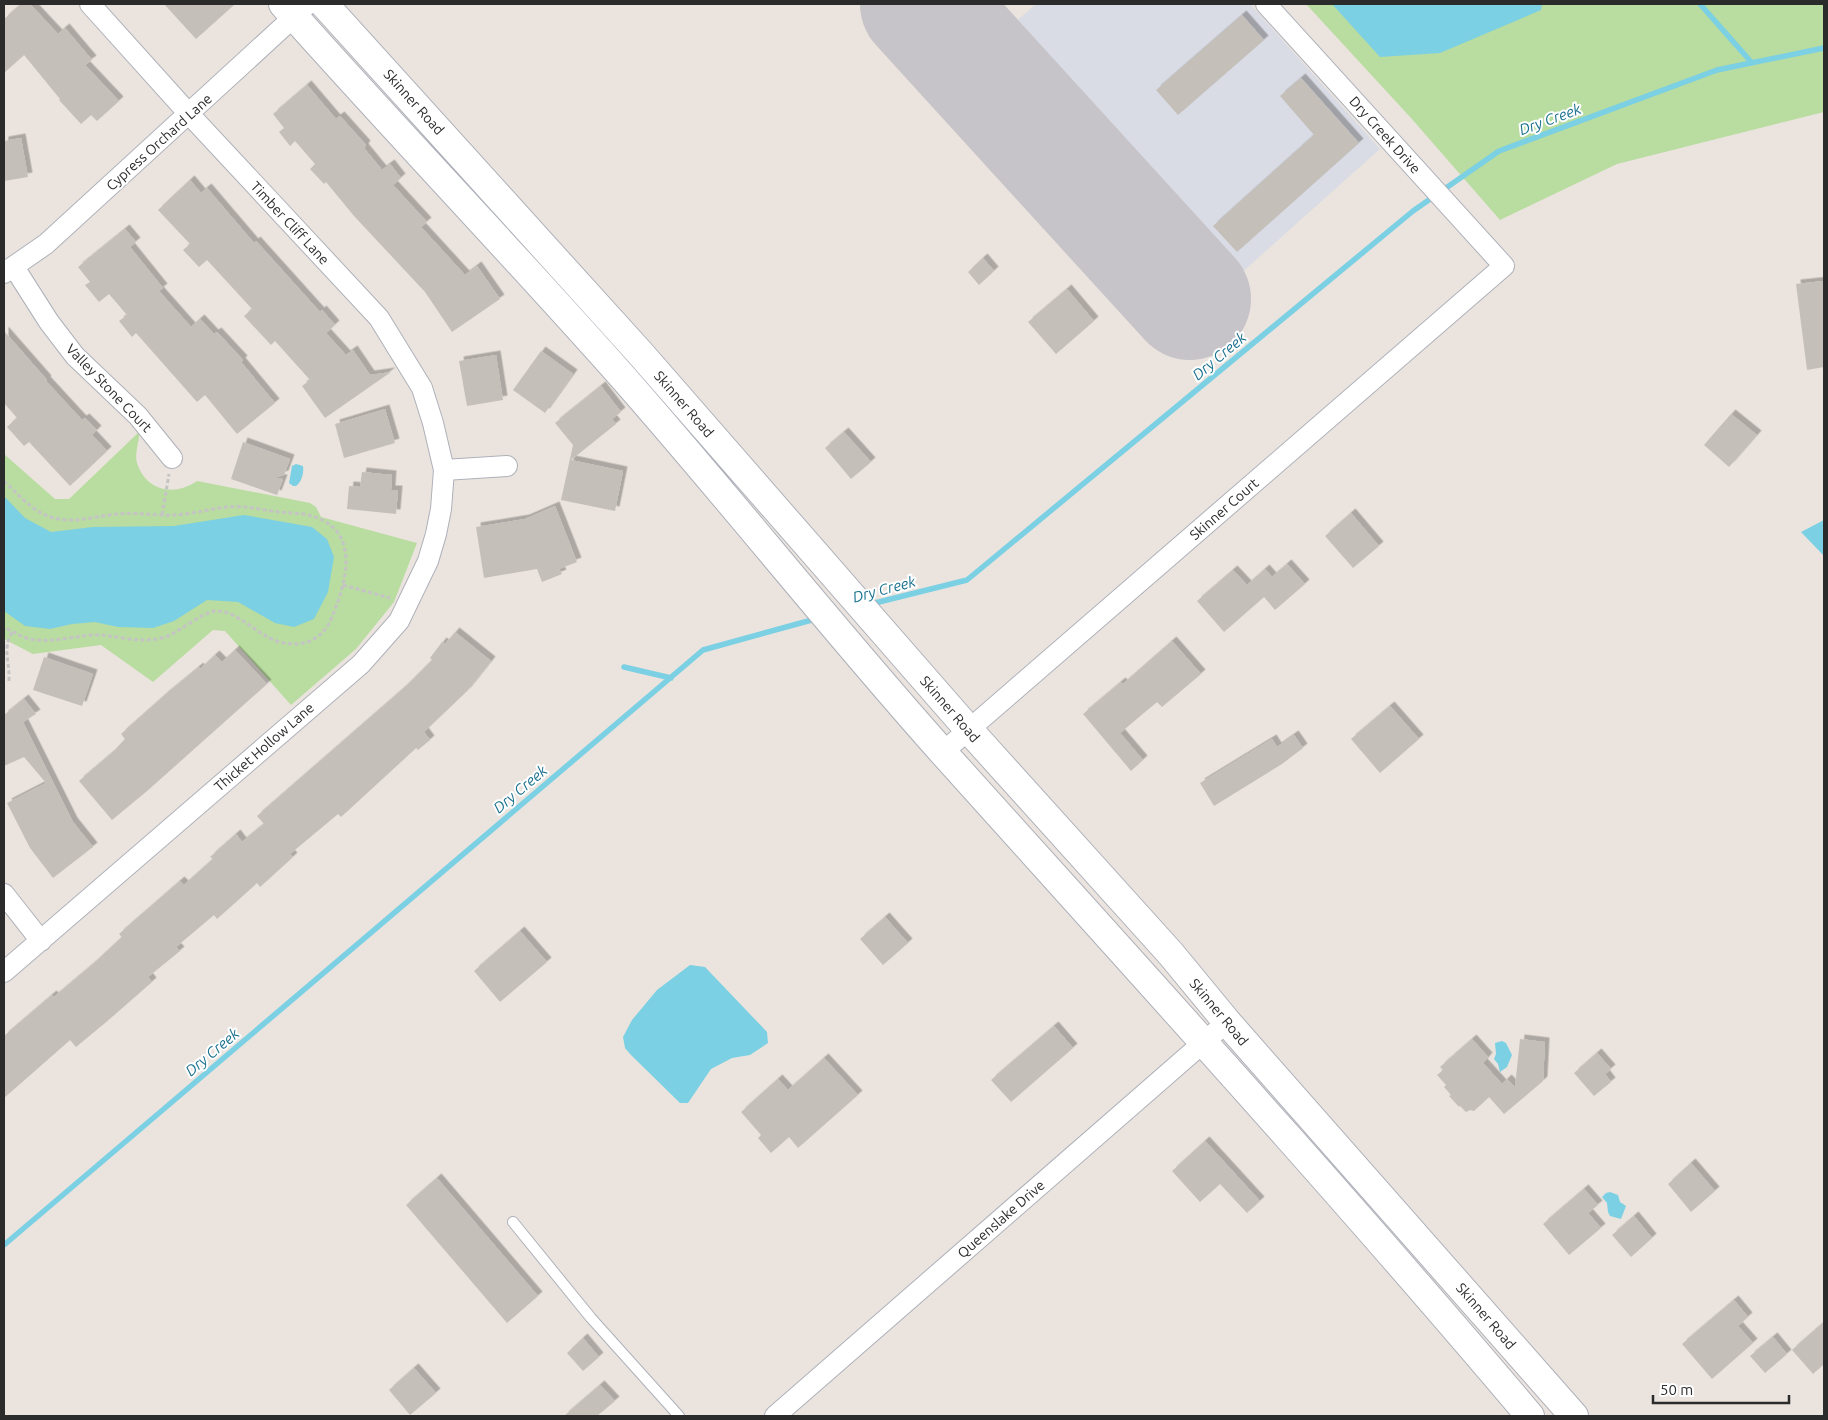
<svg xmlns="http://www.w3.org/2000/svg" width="1828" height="1420" font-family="Ubuntu,sans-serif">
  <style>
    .airport { fill: #d9dce4 }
    .green { fill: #b9dca0 }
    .water { fill: #7bd0e3 }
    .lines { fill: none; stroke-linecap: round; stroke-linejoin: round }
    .stream { stroke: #7bd0e3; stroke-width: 5.5 }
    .runway { stroke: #c6c4c8; stroke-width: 122 }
    .building { fill: #c4bfb9; filter: url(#shadow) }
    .lane-casing { stroke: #aeb1ba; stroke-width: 12 }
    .street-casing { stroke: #aeb1ba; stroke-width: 22 }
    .secondary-casing { stroke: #aeb1ba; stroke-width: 30 }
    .path { stroke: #c4c4c4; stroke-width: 3; stroke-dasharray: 4 2.5; stroke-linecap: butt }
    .lane { stroke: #fff; stroke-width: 10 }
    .street { stroke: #fff; stroke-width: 20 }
    .secondary { stroke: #fff; stroke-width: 28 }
    .labels { text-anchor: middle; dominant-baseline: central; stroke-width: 4; stroke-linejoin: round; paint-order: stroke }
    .street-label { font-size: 14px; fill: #2b2b2b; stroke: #fff }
    .water-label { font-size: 15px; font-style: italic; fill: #1a718f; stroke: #fff }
  </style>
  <defs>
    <filter id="shadow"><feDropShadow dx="4.5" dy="-4.5" stdDeviation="0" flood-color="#0004"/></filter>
  </defs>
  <rect width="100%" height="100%" fill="#ebe4de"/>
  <path class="airport" d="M875,4H976L1003,33L1036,4H1250L1380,149L1174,333Z"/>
  <path class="green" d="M1306,4H1824V112L1617,164L1500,220L1411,118Z
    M139,432C140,442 134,452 137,463C146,491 174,497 197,481L310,503L316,507L321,517L417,543L394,602L356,649L291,705L225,631L213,630L153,682L101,645L33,654L4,639V454L55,499H69Z"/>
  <path class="water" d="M1332,4H1542L1541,10L1440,53L1380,57Z
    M296,464L303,466C304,472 302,482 296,486H293L289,483L292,466Z
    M4,496L25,518L51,532L93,527L174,526L244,515L312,527L327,539L334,557L328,592L314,619L294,627L275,623L238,602L207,600L174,621L153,628L118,627L95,622L72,624L50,629L25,626L4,611Z
    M1824,520V556L1801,532Z
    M690,965L705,967L767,1032L768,1043L750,1055L732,1058L711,1069L688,1103H680L631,1055L625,1048L623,1037L632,1020L657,990Z
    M1502,1041L1506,1043L1512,1055L1507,1067L1500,1072L1498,1064L1494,1059L1496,1054L1495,1043Z
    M1610,1192L1618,1195L1620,1202L1626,1206L1621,1219L1610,1216L1608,1212L1607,1203L1602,1197L1606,1193Z"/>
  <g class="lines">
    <path class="stream" d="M1700,4L1752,63
      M871,604L967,580L1413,211L1499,151L1717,70L1824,48
      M624,667L671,678
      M4,1245L703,650L819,618"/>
    <path class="runway" d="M921,4L1190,299"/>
  </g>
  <path class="building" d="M21,4H30L58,34L65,28L92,60L85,65L119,101L97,121L91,115L81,124L59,100L60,99L24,55L4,73V19Z
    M164,4H235L196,39Z
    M1242,15L1264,40L1178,115L1156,90Z
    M1301,78L1359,143L1237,252L1213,226L1314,135L1280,96Z
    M307,85L336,119L340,116L366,145L364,148L382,170L390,164L401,178L393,185L427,222L421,227L465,275L477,266L500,299L452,332L425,292L354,216L326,182L324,184L310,169L315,164L295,141L290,146L279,132L284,128L273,114Z
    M21,138L28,177L4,181V141Z
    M190,180L201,193L207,188L254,243L256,241L320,312L322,310L335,325L326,333L346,355L353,350L370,375L391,372L325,418L302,386L310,380L275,341L271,345L244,316L252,309L207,260L199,267L183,250L190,244L158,210Z
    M125,229L136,242L130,247L163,288L159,291L191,327L200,319L214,334L217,332L243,360L241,362L275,403L237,434L205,395L197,402L136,333L132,337L119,321L127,315L109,294L99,302L85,285L90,282L78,267Z
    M983,258L994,271L979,285L968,272Z
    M1824,281V367L1807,370L1796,284Z
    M1067,289L1094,321L1056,354L1028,322Z
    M4,331L47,380L46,381L82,420L85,418L97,430L92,435L107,451L70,486L29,442L24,446L7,427L17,418L4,403Z
    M541,351L573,374L545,413L513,390Z
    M496,355L503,400L467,406L459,361Z
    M601,386L621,412L612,419L616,424L571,460L623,471L615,511L561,500L573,445L555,423Z
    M385,409L395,443L344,458L335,424Z
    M1731,414L1757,435L1729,467L1704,445Z
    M844,432L871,462L851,479L825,448Z
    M243,442L290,459L284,475L274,478L283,479L277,495L231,479Z
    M362,472L392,475L391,490H398L396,514L347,509L349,486L360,487Z
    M555,506L577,562L559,569L562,574L542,582L537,569L484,578L476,527L525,519Z
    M1351,513L1379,546L1353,568L1325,536Z
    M1287,564L1305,584L1275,610L1264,597L1224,632L1197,601L1233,570L1247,585L1265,569L1272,577Z
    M455,632L491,661L467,691L424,732L430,740L418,750L416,748L341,817L338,814L290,854L293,857L260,887L257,883L217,919L214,915L176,947L180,951L148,977L152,982L105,1023L76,1047L70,1040L4,1098V1036L52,995L54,997L92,965L122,937L119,934L180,881L184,885L213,859L210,857L236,834L242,842L264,824L257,816L404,688L432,660L430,658L442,642L445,644Z
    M1172,641L1201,674L1162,707L1157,702L1120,733L1143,760L1131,771L1083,714L1121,682L1123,684Z
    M235,650L267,684L147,791L112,820L79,781L112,753L125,739L121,734L165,695L199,667L200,669L215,655L222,662Z
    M44,657L93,674L82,706L33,690Z
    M24,699L36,714L23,722L73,822L93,847L53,878L30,848L7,803L46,783L24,757L4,766V715Z
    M1390,706L1419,739L1380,773L1351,739Z
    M1294,735L1303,748L1282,764L1214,806L1200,783L1272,739L1277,747Z
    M885,917L908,943L883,965L860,939Z
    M520,931L547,962L500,1002L474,971Z
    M1054,1026L1073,1048L1011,1102L991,1080Z
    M1472,1039L1488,1057L1483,1063L1502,1084L1507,1079L1515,1087L1520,1039L1545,1042L1543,1081L1504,1114L1489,1097L1474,1111L1470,1110L1466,1112L1460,1106L1459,1107L1449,1096L1451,1095L1444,1087L1446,1085L1437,1075L1443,1070L1440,1067Z
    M1597,1053L1611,1069L1605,1074L1611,1082L1594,1096L1574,1073Z
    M824,1058L858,1095L798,1148L789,1137L771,1153L758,1138L761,1135L741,1112L778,1079L788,1090Z
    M1205,1141L1260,1201L1247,1213L1220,1184L1200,1202L1172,1171Z
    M1691,1163L1715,1191L1691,1212L1668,1184Z
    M437,1178L538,1296L507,1323L406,1205Z
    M1584,1189L1598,1205L1588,1213L1601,1228L1569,1255L1543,1224Z
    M1634,1216L1652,1238L1631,1257L1612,1235Z
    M1734,1300L1748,1317L1738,1326L1753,1343L1712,1379L1682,1344Z
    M1824,1322V1364L1813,1374L1792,1350Z
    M1773,1337L1787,1354L1765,1373L1750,1356Z
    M583,1338L599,1357L583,1371L567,1353Z
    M414,1368L436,1393L410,1415L389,1390Z
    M600,1385L615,1401L597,1416H564Z"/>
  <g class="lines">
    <g class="lane-casing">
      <path id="lane" d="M513,1222L591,1318L679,1416"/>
    </g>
    <g class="street-casing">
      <path id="street" d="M14,267L49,322L75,356L138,416L172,458
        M4,273L46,244L308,4
        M444,470L507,466
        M943,752L1504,266L1266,4
        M4,894L41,941
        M4,972L361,664L399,621L428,561L436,534L441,509L444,470L433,423L422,388L379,318L189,114L90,4
        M775,1416L1227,1022"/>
    </g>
    <g class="secondary-casing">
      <path id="secondary" d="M283,4C394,129 510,250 621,375C732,501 835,632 947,757C1143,975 1341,1192 1530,1416
        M324,4L640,353L969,730L1171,954L1227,1022L1574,1416"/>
    </g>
    <path class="path" d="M4,481C20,496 36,516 59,519C78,523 99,515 119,514C137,512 156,516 175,515C192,514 210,509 227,507C244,505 262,510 279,512C291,513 304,513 315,517C361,533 346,583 332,617C323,640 303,648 280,642C257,636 238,610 215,611C203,612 179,632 165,637C145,644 122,637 101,635C78,634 53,644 29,639C20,636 12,631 4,627
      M162,515L169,474
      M343,585L390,598
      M9,681C10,661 2,650 12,632"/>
    <use href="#lane" class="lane"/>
    <use href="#street" class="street"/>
    <use href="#secondary" class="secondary"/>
  </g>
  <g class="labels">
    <g class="street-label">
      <text transform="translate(414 102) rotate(48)">Skinner Road</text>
      <text transform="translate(1385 135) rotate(48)">Dry Creek Drive</text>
      <text transform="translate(159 142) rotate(-42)">Cypress Orchard Lane</text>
      <text transform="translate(290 223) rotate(47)">Timber Cliff Lane</text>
      <text transform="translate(109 388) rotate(46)">Valley Stone Court</text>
      <text transform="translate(684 404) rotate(49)">Skinner Road</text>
      <text transform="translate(1224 509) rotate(-41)">Skinner Court</text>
      <text transform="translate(950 709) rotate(49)">Skinner Road</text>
      <text transform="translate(264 747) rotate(-41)">Thicket Hollow Lane</text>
      <text transform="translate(1219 1012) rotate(50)">Skinner Road</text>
      <text transform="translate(1001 1219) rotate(-41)">Queenslake Drive</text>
      <text transform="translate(1486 1316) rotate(49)">Skinner Road</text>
    </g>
    <g class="water-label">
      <text transform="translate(1550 119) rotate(-20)">Dry Creek</text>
      <text transform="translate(1219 356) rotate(-40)">Dry Creek</text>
      <text transform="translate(884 589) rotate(-15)">Dry Creek</text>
      <text transform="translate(520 789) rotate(-40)">Dry Creek</text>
      <text transform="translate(212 1052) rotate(-40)">Dry Creek</text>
    </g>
  </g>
  <rect width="1828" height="1420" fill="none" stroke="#2b2b2b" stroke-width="10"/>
  <path d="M1653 1395v8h136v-8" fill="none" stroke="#2b2b2b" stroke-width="2.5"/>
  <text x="1660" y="1395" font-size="15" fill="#2b2b2b" stroke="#ffffff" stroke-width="4" paint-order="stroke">50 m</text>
</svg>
